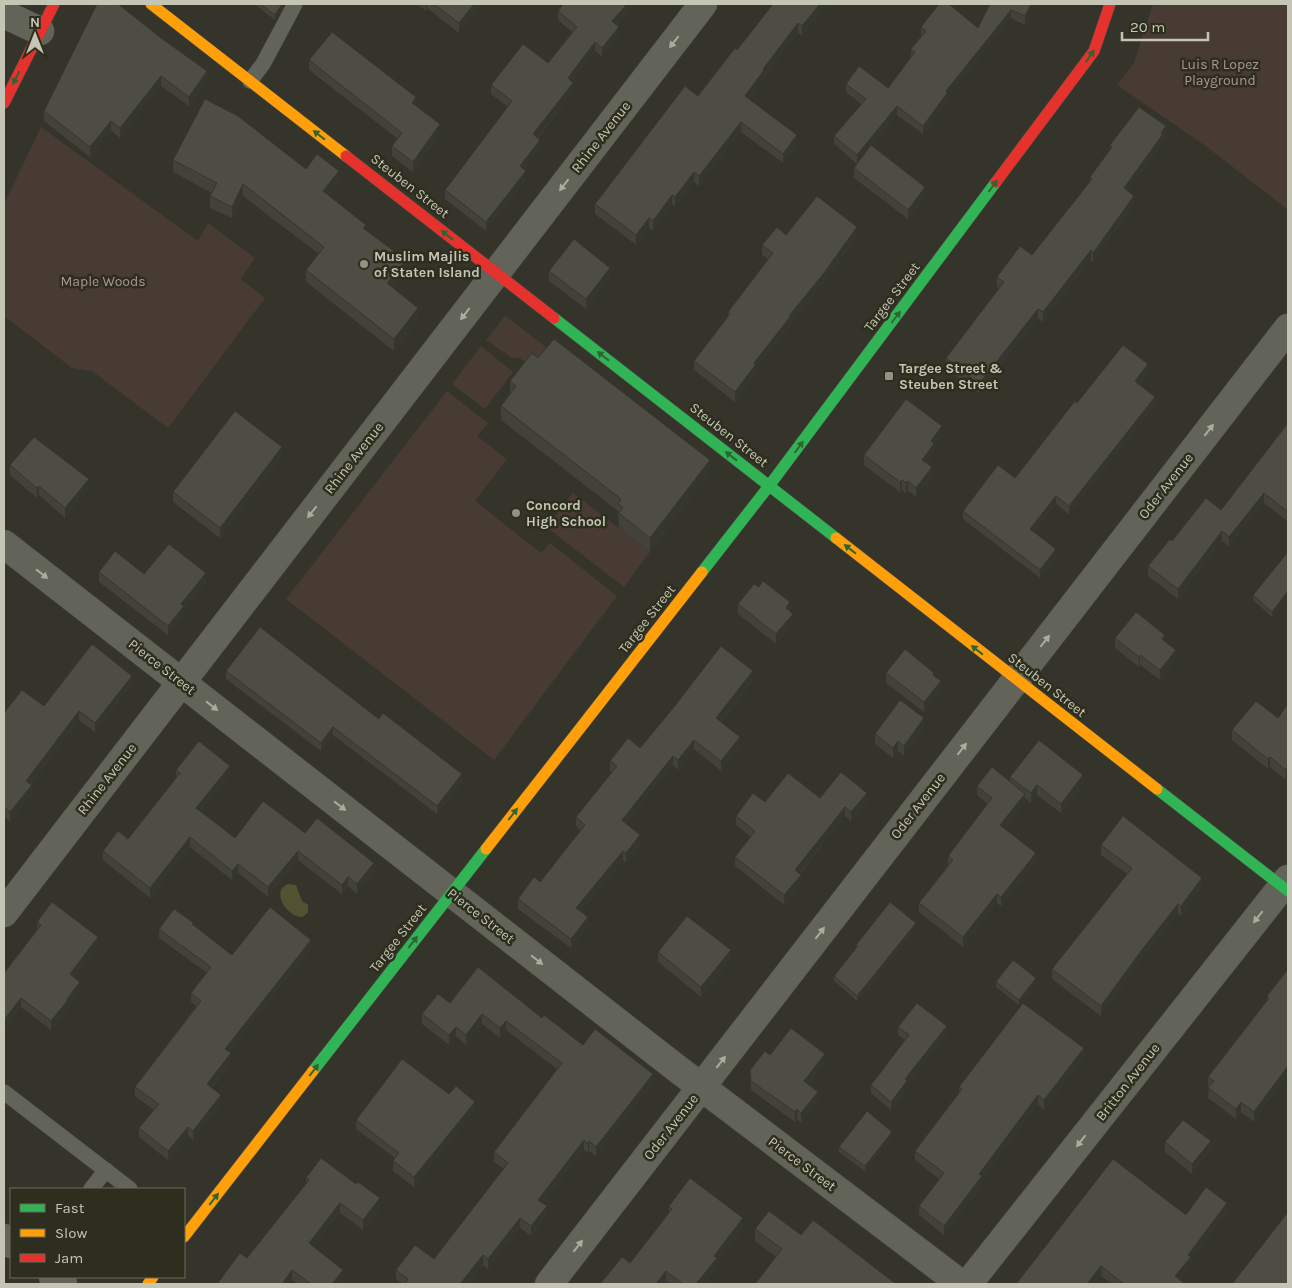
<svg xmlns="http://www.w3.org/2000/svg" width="1292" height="1288" font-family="Karla,sans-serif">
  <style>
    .green { fill: #473b34 }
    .water { fill: #525233 }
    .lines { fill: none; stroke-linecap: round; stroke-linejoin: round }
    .lane-casing { stroke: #504f48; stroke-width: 16 }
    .street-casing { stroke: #504f48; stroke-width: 29 }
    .fast-casing { stroke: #504f48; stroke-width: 12 }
    .slow-casing { stroke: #504f48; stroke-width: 12 }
    .jam-casing { stroke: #504f48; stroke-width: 12 }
    .lane { stroke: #626359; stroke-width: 15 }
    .street { stroke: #626359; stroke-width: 28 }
    .fast { stroke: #30b455; stroke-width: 11 }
    .slow { stroke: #ff9f0a; stroke-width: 11 }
    .jam { stroke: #e5322d; stroke-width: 11 }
    .wall { fill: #42423a }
    .shaded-wall { fill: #363630 }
    .building { fill: #4d4d44; stroke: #363630 }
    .oneway { fill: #acac9d }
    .oneway2 { fill: #2f6434 }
    .poi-dot { fill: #929284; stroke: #2e2e1e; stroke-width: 2 }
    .labels { text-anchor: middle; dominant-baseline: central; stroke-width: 5; stroke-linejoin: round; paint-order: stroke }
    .park-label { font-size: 14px; fill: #ae929c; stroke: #2e2e1e }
    .street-label { font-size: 14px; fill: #c4c5b4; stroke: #2e2e1e }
    .poi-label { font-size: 14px; font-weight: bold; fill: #c4c5b4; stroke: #2e2e1e; text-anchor: start }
  </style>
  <rect width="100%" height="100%" fill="#35342a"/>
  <path class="green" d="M1153,4H1288V210L1207,147L1117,85L1134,63Z
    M41,127L198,241L208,223L255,258L241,279L265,298L168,428L92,371L72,368L4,316V204Z
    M505,316L554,353L538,373L520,358H512L486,340Z
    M481,346L513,372L485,409L452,384Z
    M447,391L488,423L477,436L507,459L475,501L541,553L550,543L617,596L494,760L286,599Z
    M573,493L650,552L624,587L546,527Z"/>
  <path class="water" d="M288,884L296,885L302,901L308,905V912L303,917C287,918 270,891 288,884Z"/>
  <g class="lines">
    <g class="lane-casing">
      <path id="lane" d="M250,81L263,64L295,4
        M4,1092L130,1189
        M91,1189L106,1170"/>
    </g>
    <g class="street-casing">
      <path id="street" d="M4,14L40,31
        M4,544L675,1067L961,1284
        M4,913L703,4
        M4,1238L11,1244
        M53,1277L63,1284
        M549,1284L1288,328
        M968,1284L1288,879"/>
    </g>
    <g class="fast-casing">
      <path id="fast" d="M554,318L836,538
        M702,572L769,486L996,182
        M1157,789L1288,891
        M313,1071L486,849"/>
    </g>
    <g class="slow-casing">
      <path id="slow" d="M151,4L346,156
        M836,538L1157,789
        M486,849L702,572
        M184,1237L313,1071
        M148,1284L153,1277"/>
    </g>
    <g class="jam-casing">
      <path id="jam" d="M4,103L54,4
        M346,156L554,318
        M996,182L1094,51L1110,4"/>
    </g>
    <use href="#lane" class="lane"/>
    <use href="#street" class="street"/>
    <use href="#fast" class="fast"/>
    <use href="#slow" class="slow"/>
    <use href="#jam" class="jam"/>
  </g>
  <path class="wall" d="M97,4L207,81L189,106L161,86L120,138L111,131L90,157L44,121V111Z
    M254,4H284L275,20Z
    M417,4H482L459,33L427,8L426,11Z
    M563,4H634L617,25L619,36L602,57L595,51L572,82L573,92L538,138L540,149L524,170L526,180L486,231L445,199V190L508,107L491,94V85L548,63L572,32L558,20V11Z
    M773,4H828L802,36L798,33L764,77V80L749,99L797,145L783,163L741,132L699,186L694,182L675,206L672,204L653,231L649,228L636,245L595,214V204L698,96L737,50Z
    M990,4H1035L1025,25L1011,18L948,98V101L923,134L897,115L872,146L925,197L908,219L854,178V168L866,152L857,164L834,144V136L861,104L846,92V84L888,88L911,57V49L921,36V27L978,28Z
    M309,60L416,106L440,134L413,172L392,156V146L398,139L309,70Z
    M1166,136L1163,140V144L1128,191L1134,205L1093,262L1091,260L1043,322L1038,318L979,393L946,368V358L999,288L997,287V277L1032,255L1090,182V177L1110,151V145Z
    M173,160L306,169L339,183L329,196L366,230L406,272L393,288L418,320L394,351L306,282V270L319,254L243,196L232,218L210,208V196L212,193L173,172Z
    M786,235L857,237L824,283L790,325V327L756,370V374L735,402L694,370V361L728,316V312L768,259L762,255V245Z
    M549,271L610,278L586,309L549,281Z
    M538,358L710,474L650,552L619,528L618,511L501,420V406L510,394V381Z
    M1148,372L1139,384L1155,405L1069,514L1056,504L1034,532L1056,557L1040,578L963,519V511L1015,478L1077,403Z
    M1288,423V522L1264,503L1229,546L1222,541L1178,599L1148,576V566L1172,541L1221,510Z
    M942,436L934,447V454L927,463L932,477L916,497L908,491L906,493L902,490L900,492L864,465V455Z
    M282,457L220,538L173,502V492Z
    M10,465L89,489L65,518L39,495L37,498L10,475Z
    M1288,552L1272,617L1253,600V595Z
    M99,572L144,574L206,583L184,610V616L168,635L99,582Z
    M738,604L790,612L793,624L776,644L738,614Z
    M1115,638L1176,660L1160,680L1140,665L1139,667L1115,648Z
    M226,671L462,782L437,814L333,735L321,751L226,679Z
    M886,673L934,675L941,691L924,712L886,683Z
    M753,681L721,722L740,747L721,771L694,749L678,770L673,765L626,824L640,845L626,863L623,860L581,912L588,927L571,948L518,909V899L540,882L581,831L576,826V817L612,772L610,771V761L640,748Z
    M132,685L95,732L79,720L31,784L32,795L10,822L4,816V713L44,706Z
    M1288,704V777L1286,780L1270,767L1268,769L1232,740V730L1278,718Z
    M924,728L904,756L898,751L893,758L875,744V734Z
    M176,770L230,775L201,811L235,838L305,833L374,873L357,894L348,886L342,894L298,860L268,897L238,873L232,880L190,847L150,898L103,860V851L128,839L176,778Z
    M1010,777L1083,785L1061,813L1037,795L1031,803L1025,798V803L1004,829L1036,862L1001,906L997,903L963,947L919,912V903L948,865V856L988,804L977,795V786L1010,782Z
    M820,798L867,802L851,821L845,816L800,874L801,884L784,905L735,866V857L751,837L736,825V816Z
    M1101,845L1202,887L1181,916L1178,914L1141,960L1101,1016L1052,979V969L1127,874L1101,855Z
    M37,922L98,947L75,977L80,991L68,1007V1010L51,1030L21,1007L4,1029V973L37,931Z
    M194,925L232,955L311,949L229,1052L231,1062L212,1088L221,1104L193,1140L188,1136L168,1160L139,1137V1128L154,1110L135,1096V1087L196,1006L191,1002V993L207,973L159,938V929Z
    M916,928L857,1001L834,981V976L856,948V945Z
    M658,952L731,960L701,997L658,962Z
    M1288,969L1254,1122L1241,1112L1236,1119L1208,1098L1209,1087H1208V1077L1267,1000V996Z
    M996,982L1036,983L1019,1005L996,987Z
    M450,1003L542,1018L583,1045L653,1084L596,1156L589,1151L588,1153L584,1150L543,1203L547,1215L531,1236L520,1228L488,1269L483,1265L468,1284H403L396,1279V1270L434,1259L504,1169L494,1162V1152L557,1069L506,1030L500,1038L482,1024L466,1045L456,1036L449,1045L422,1024V1014Z
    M898,1027L947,1035L907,1085V1089L891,1110L871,1093V1085L905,1040L898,1035Z
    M770,1055L825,1063L809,1085L818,1101L801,1123L797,1119L795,1122L751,1090L750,1070Z
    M1084,1057L1044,1109L1038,1105L982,1179V1186L944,1235L919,1215V1206L939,1179L915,1160V1151L959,1092V1087Z
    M475,1111L414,1187L393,1171V1161L395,1158L356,1129V1120Z
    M892,1137L865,1171L839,1152V1147Z
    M1165,1142L1211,1150L1192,1174L1165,1152Z
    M306,1178L380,1208L363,1230L340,1213L313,1247L343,1280L339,1284H298L292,1280L247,1258L306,1183Z
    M669,1206L743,1228L717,1263V1268L704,1284H671L666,1281L630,1263L669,1214Z
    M1227,1212L1191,1261V1266L1180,1280L1185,1284H1112L1101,1276L1094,1284H1016L1186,1215Z
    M755,1229L801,1235L776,1257L755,1241Z"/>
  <path class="shaded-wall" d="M282,4H284L275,20V15Z
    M426,4H427V8L426,11Z
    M474,4H482L459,33V23Z
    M627,4H634L612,30V21Z
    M820,4H828L802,36V26Z
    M1031,4H1035L1025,25V16Z
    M1011,10V18L948,98V101L923,134V126L946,91Z
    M798,23V33L764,77V80L745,105V96L763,69Z
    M619,27V36L602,57V48Z
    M595,42V51L568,87V78Z
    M207,71V81L189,106V97Z
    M161,76V86L120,138V128Z
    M573,83V92L533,143V134Z
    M416,97V107L412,103Z
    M897,106V115L857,164V155Z
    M111,121V131L90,157V147Z
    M741,122V132L699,186V176Z
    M440,124V134L413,172V162Z
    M1166,126V136L1163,140V144L1124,197V188Z
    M797,135V145L783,163V154Z
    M540,140V149L520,175V166Z
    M339,171V183L323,203V191Z
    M526,171V180L486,231V222Z
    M694,172V182L675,206V197Z
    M243,184V196L232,218V207Z
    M925,187V197L908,219V210Z
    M672,195V204L653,231V221Z
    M1134,196V205L1093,262V253Z
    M649,218V228L636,245V235Z
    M857,227V237L824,283L790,325V327L756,370V374L735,402V392L754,363Z
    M1091,250V260L1043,322V312Z
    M406,260V272L387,295V283Z
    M610,268V278L586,309V299Z
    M418,308V320L394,351V339Z
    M1038,309V318L979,393V384Z
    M1148,364V372L1135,389V381Z
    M1155,397V405L1069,514V506Z
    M942,426V436L934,447V454L922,469V460L931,441Z
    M282,447V457L220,538V528Z
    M710,460V474L650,552V538Z
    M932,467V477L916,497V488Z
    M89,479V489L65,518V508Z
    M902,480V490L900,492V482Z
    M908,481V491L906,493V483Z
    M39,486V495L37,498V488Z
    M1264,493V503L1229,546V537Z
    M1056,496V504L1030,537V529Z
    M1222,531V541L1178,599V589Z
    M1056,549V557L1040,578V570Z
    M206,573V583L184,610V616L168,635V626L181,604Z
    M1288,591V596L1272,617V612Z
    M790,602V612L786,608Z
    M793,614V624L776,644V634Z
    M1165,635V645L1162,639Z
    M1176,650V660L1160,680V670Z
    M1140,655V665L1139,667V657Z
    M753,671V681L716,727V718Z
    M132,676V685L95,732V723Z
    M941,681V691L924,712V702Z
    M79,711V720L26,790V781Z
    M924,718V728L904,756V746Z
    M333,727V735L321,751V743Z
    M740,737V747L721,771V761Z
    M694,740V749L678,770V760Z
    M898,741V751L893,758V748Z
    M673,756V765L622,830V820Z
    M1270,757V767L1268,769V759Z
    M230,766V775L196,817V808Z
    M1288,767V777L1286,780V770Z
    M462,774V782L437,814V806Z
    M1083,775V785L1061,813V804Z
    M32,785V795L10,822V812Z
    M1037,785V795L1031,803V793Z
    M867,793V802L851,821V812Z
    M1025,794V803L1000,834V825Z
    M845,807V816L795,879V870Z
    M640,835V845L626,863V853Z
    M190,837V847L150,898V888Z
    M298,851V860L268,897V887Z
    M623,851V860L576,918V908Z
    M1036,853V862L1001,906V897Z
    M374,863V873L357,894V884Z
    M238,864V873L232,880V871Z
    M801,875V884L784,905V895Z
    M348,877V886L342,894V885Z
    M1202,878V887L1181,916V906Z
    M997,894V903L963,947V937Z
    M1178,904V914L1141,960L1101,1016V1006L1141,951Z
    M588,917V927L571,948V939Z
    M916,923V928L857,1001V996Z
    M98,937V947L70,983V974Z
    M311,940V949L225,1058V1049Z
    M731,950V960L701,997V987Z
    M1036,978V983L1019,1005V1000Z
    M80,982V991L68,1007V1010L51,1030V1021Z
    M21,998V1007L4,1029V1020Z
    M482,1014V1024L466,1045V1035Z
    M506,1021V1030L500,1038V1028Z
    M947,1026V1035L907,1085V1089L891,1110V1102L905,1079Z
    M456,1027V1036L449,1045V1035Z
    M1084,1048V1057L1044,1109V1100Z
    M231,1053V1062L207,1093V1084Z
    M825,1054V1063L804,1091V1081Z
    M1288,1066V1076L1254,1122V1112Z
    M653,1074V1084L596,1156V1147Z
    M818,1092V1101L801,1123V1113Z
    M221,1095V1104L193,1140V1131Z
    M1038,1095V1105L982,1179V1186L944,1235V1226L979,1174Z
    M475,1102V1111L414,1187V1177Z
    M1241,1102V1112L1236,1119V1109Z
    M797,1109V1119L795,1122V1112Z
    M188,1127V1136L168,1160V1151Z
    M892,1132V1137L865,1171V1166Z
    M584,1140V1150L538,1209V1200Z
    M589,1141V1151L588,1153V1144Z
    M1211,1141V1150L1192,1174V1164Z
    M380,1198V1208L363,1230V1220Z
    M340,1203V1213L309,1253V1243Z
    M1227,1203V1212L1191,1261V1266L1177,1284L1175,1276L1188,1255Z
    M547,1206V1215L531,1236V1226Z
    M520,1218V1228L488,1269V1259Z
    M743,1218V1228L717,1263V1268L704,1284H696L714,1256Z
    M483,1255V1265L468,1284H460Z
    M1101,1266V1276L1094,1284H1087Z
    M292,1270V1280L289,1284H282Z
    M343,1270V1280L339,1284H332Z
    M666,1271V1281L663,1284H656Z"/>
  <path class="building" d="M97,4H118L161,38L207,71L189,97L161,76L120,128L111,121L90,147L44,111Z
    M260,4H282L275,15Z
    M434,4H474L459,23Z
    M563,4H627L612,21L619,27L602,48L595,42L568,78L573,83L533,134L540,140L520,166L526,171L486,222L445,190L512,101L491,85L523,44L548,63L577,27L558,11Z
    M773,4H820L802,26L798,23L763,69L764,70L745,96L797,135L783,154L741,122L699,176L694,172L675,197L672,195L653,221L649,218L636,235L595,204L685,86L698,96L735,48L737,50Z
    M939,4H949L978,28L990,4H1031L1025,16L1011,10L946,91L948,92L923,126L897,106L857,155L834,136L866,99L846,84L859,66L888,88L915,52L911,49L926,31L921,27Z
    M332,32L416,97L412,103L440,124L413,162L392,146L402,133L309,60Z
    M205,99L238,116L306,169L317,154L339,171L323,191L366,225L363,228L406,260L387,283L418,308L394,339L306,270L324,247L243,184L232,207L210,196L217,183L173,160Z
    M1139,107L1166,126L1161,133L1163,134L1124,188L1134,196L1093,253L1091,250L1043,312L1038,309L979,384L946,358L1004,282L997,277L1020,246L1032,255L1092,179L1090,177L1112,147L1110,145Z
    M871,145L925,187L908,210L854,168Z
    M817,196L857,227L824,273L789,316L790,317L754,363L756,364L735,392L694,361L730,314L728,312L773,253L762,245L777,227L786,235Z
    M574,239L610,268L586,299L549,271Z
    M554,339L710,460L650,538L619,513L623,507L618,504L621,499L501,406L516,386L510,381L532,353L538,358Z
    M1123,345L1148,364L1135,381L1155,397L1069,506L1056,496L1030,529L1056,549L1040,570L963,511L998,465L1015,478L1075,401L1077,403Z
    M906,399L942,426L931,441L934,444L922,460L932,467L916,488L908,481L906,483L902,480L900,482L864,455Z
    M235,411L282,447L220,528L173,492Z
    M1288,423V512L1264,493L1229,537L1222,531L1178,589L1148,566L1170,539L1172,541L1206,498L1221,510Z
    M34,437L89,479L65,508L39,486L37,488L10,465Z
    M169,544L206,573L181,604L184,606L168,626L99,572L115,551L144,574Z
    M1288,552V591L1272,612L1253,595Z
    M763,581L790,602L786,608L793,614L776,634L738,604L754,584L759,587Z
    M1136,612L1165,635L1162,639L1176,650L1160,670L1140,655L1139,657L1115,638Z
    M260,627L379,719L383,713L462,774L437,806L333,727L321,743L226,671Z
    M92,644L132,676L95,723L79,711L26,781L32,785L10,812L4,807V713L22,690L44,706Z
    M721,646L753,671L716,718L740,737L721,761L694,740L678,760L673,756L622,820L640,835L626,853L623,851L576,908L588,917L571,939L518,899L534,877L540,882L585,825L576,817L617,766L610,761L628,738L640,748L674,707Z
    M905,649L934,673L933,675L941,681L924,702L886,673Z
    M900,700L924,718L904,746L898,741L893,748L875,734Z
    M1256,701L1278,718L1288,704V767L1286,770L1270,757L1268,759L1232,730Z
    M1039,740L1083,775L1061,804L1037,785L1031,793L1010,777Z
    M199,741L230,766L196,808L235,838L263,801L305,833L317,818L374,863L357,884L348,877L342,885L298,851L268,887L238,864L232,871L190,837L150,888L103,851L118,831L128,839L180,773L176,770Z
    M992,767L1025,794L1000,825L1036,853L1001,897L997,894L963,937L919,903L953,860L948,856L992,798L977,786Z
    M841,772L867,793L851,812L845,807L795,870L801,875L784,895L735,857L755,831L736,816L753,793L765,802L788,773L820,798Z
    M1123,816L1202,878L1181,906L1178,904L1141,951L1101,1006L1052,969L1132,868L1101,845Z
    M52,902L98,937L70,974L80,982L67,999L68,1000L51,1021L21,998L4,1020V973L41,925L37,922Z
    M890,902L916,923L857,996L834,976L858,946L856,945Z
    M270,907L311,940L225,1049L231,1053L207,1084L221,1095L193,1131L188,1127L168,1151L139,1128L159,1104L135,1087L201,1001L191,993L211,967L159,929L174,909L194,923L192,924L232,955Z
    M687,916L731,950L701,987L658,952Z
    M1013,960L1036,978L1019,1000L996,982Z
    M478,967L542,1018L544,1015L583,1045L595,1029L653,1074L596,1147L589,1141L588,1144L584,1140L538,1200L547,1206L531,1226L520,1218L488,1259L483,1255L460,1284H405L408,1279L396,1270L415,1245L434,1259L508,1163L494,1152L562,1063L506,1021L500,1028L482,1014L466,1035L456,1027L449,1035L422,1014L438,994L450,1003Z
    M1288,969V1066L1254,1112L1241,1102L1236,1109L1208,1088L1214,1081L1208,1077L1269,998L1267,996Z
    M917,1003L947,1026L905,1079L907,1081L891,1102L871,1085L909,1035L898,1027Z
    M1023,1003L1084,1048L1044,1100L1038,1095L979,1174L982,1176L944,1226L919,1206L944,1173L915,1151L962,1089L959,1087Z
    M791,1028L825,1054L804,1081L818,1092L801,1113L797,1109L795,1112L751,1081L750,1070L765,1051L770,1055Z
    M402,1059L449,1094L456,1086L475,1102L414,1177L393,1161L399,1153L356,1120Z
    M867,1111L892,1132L865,1166L839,1147Z
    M1183,1120L1211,1141L1192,1164L1165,1142Z
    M321,1158L356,1184L358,1182L380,1198L363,1220L340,1203L309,1243L343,1270L332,1284H311L292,1270L282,1284H217L240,1253L247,1258L309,1180L306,1178Z
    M1113,1159L1186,1215L1206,1187L1227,1203L1188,1255L1191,1257L1175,1276L1185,1284H1124L1101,1266L1087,1284H1016Z
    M690,1178L743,1218L714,1256L717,1258L696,1284H683L666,1271L656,1284H600L622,1257L630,1263L672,1209L669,1206Z
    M769,1211L801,1235L813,1220L896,1284H755L782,1249L755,1229Z
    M1288,1212V1284H1232Z"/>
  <defs><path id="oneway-solid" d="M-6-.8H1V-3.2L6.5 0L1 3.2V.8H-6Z" transform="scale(1.25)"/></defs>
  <g class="oneway">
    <use href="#oneway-solid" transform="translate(674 42) rotate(128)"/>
    <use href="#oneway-solid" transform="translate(564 185) rotate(128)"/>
    <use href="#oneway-solid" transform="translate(465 314) rotate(128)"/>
    <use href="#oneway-solid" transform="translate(1209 430) rotate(-52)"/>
    <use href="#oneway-solid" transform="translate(312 512) rotate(128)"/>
    <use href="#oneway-solid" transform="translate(42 574) rotate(38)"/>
    <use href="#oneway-solid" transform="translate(1045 641) rotate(-52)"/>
    <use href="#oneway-solid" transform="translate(212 706) rotate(38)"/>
    <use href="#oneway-solid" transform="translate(962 749) rotate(-52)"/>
    <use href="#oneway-solid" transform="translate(340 806) rotate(38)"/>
    <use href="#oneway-solid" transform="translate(1258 917) rotate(128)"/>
    <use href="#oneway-solid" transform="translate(820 933) rotate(-52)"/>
    <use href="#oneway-solid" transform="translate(537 960) rotate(38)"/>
    <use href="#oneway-solid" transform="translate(721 1062) rotate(-52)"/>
    <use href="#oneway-solid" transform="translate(1081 1141) rotate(128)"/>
    <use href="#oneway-solid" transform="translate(578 1246) rotate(-52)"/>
  </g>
  <g class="oneway2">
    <use href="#oneway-solid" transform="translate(1090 56) rotate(-56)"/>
    <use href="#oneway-solid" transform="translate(16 78) rotate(117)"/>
    <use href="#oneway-solid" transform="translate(319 135) rotate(-142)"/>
    <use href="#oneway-solid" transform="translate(993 186) rotate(-53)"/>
    <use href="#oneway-solid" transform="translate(447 235) rotate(-142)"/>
    <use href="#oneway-solid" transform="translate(896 317) rotate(-53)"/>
    <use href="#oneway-solid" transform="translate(603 356) rotate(-142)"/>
    <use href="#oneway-solid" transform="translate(799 447) rotate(-53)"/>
    <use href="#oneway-solid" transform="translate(731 456) rotate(-142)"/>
    <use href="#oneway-solid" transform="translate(850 549) rotate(-142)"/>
    <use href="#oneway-solid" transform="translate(977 650) rotate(-142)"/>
    <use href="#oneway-solid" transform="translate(513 814) rotate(-52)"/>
    <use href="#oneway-solid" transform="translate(413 942) rotate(-52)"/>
    <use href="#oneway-solid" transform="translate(314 1070) rotate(-52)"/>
    <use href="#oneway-solid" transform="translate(214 1199) rotate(-52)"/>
  </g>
  <g class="poi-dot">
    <circle cx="364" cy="264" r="5"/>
    <rect x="884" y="371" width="10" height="10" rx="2.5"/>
    <circle cx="516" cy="513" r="5"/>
  </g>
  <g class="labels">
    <g class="park-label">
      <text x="1220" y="64">Luis R Lopez<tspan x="1220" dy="16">Playground</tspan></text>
      <text x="103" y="281">Maple Woods</text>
    </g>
    <g class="street-label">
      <text transform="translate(601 137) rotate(-52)">Rhine Avenue</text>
      <text transform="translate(410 186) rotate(38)">Steuben Street</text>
      <text transform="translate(892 297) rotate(-53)">Targee Street</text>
      <text transform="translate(729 435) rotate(38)">Steuben Street</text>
      <text transform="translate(354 458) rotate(-52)">Rhine Avenue</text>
      <text transform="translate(1166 486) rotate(-52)">Oder Avenue</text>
      <text transform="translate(647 619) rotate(-52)">Targee Street</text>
      <text transform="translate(162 667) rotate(38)">Pierce Street</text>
      <text transform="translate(1047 685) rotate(38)">Steuben Street</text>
      <text transform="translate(107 779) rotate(-52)">Rhine Avenue</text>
      <text transform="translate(918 806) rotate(-52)">Oder Avenue</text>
      <text transform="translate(481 916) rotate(38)">Pierce Street</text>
      <text transform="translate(398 938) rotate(-52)">Targee Street</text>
      <text transform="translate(1128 1082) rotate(-52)">Britton Avenue</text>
      <text transform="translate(671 1127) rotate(-52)">Oder Avenue</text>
      <text transform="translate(802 1164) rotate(37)">Pierce Street</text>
    </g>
    <g class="poi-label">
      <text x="374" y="256">Muslim Majlis<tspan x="374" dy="16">of Staten Island</tspan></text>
      <text x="899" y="368">Targee Street &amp;<tspan x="899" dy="16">Steuben Street</tspan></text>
      <text x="526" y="505">Concord<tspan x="526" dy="16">High School</tspan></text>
    </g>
  </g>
  <rect width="1292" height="1288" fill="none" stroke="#c4c5b4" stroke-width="10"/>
  <rect x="10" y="1188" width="175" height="90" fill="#2e2e1e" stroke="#6a6a5a"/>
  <rect x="20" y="1204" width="25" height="8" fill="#30b455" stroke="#6a6a5a"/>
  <text x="55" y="1213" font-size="15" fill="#c4c5b4">Fast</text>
  <rect x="20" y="1229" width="25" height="8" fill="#ff9f0a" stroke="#6a6a5a"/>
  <text x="55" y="1238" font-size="15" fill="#c4c5b4">Slow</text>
  <rect x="20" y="1254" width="25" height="8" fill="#e5322d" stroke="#6a6a5a"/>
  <text x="55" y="1263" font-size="15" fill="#c4c5b4">Jam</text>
  <g transform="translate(35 35)" stroke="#2e2e1e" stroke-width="4" paint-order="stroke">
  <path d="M0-4L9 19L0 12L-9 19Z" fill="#c4c5b4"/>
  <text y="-8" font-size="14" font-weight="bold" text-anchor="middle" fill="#c4c5b4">N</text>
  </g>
  <path d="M1122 32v8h86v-8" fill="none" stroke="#c4c5b4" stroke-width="2.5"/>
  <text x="1130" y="32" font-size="15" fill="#c4c5b4" stroke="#2e2e1e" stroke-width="4" paint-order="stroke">20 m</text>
</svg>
